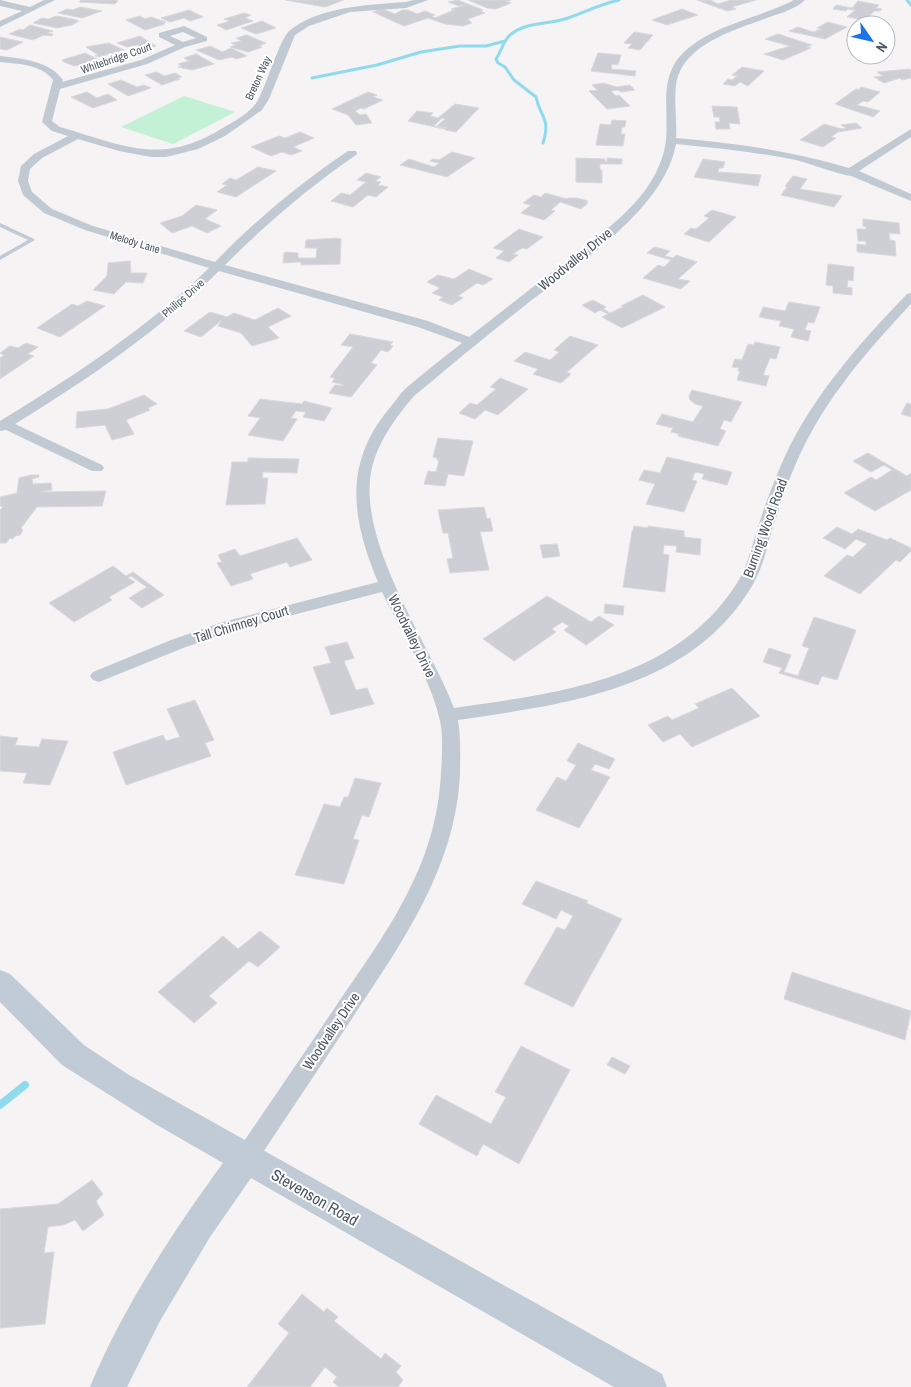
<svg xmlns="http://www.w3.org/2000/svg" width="911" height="1387" font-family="'Archivo Narrow',sans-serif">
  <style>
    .green { fill: #c3f1d5 }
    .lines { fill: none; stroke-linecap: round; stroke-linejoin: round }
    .stream-far1 { stroke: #90daee; stroke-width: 3 }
    .stream { stroke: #90daee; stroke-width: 8 }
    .building { fill: #cdcfd5; stroke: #d7d9de }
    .lane { fill: #c1cad2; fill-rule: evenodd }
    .street { fill: #c1cad2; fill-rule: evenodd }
    .secondary { fill: #c1cbd6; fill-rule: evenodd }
    .labels { text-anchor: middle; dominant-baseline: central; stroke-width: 4; stroke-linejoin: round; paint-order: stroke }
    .far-street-label { font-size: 11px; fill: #4a5661; stroke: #fff }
    .street-label { font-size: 14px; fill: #4a5661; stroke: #fff }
    .near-street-label { font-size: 16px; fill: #4a5661; stroke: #fff }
  </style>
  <rect width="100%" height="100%" fill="#f5f3f3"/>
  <path class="green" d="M184,96L235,112L173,144L121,127Z"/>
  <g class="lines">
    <path class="stream-far1" d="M907,0L911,5
      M312,78L377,65L421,52L460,46H486L505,41
      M543,143C551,117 540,118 536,97L514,80L505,67L498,63L496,59C501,52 503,42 509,36C525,21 549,25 568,18C585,12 601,4 619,0"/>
    <path class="stream" d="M0,1105L25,1085"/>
  </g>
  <path class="building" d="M81,0H116L118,1L115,4L79,2Z
    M285,0H344L325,7Z
    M458,0L483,10L480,11L485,13L468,19L472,23L463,26L445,24L428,18L404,26L373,12L382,9L395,14L402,10H408L417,14L425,11L435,15L432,16L435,18L454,10L451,9L466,5L459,6L448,2Z
    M468,0H511L506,1L511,3L496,9L487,8Z
    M697,0H710L718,4L731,0H756L732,7L736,9L727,11Z
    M858,1L879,5L876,8L882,9L880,11H874L866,20L847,17L855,10L848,9L846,11L833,9L836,5L852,8Z
    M80,7L102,11L82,18L58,13L67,9L73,10Z
    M682,9L698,15L667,25L652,20Z
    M189,10L203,17L190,21L184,18L170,22L161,18Z
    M244,13L251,15L245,18L253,21L226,30L217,25L230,21L224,19Z
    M56,16L73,19L79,21L72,25L57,28L33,23L42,18L48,19Z
    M140,16L145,19L151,17L166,22L163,23L165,24L145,30L126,20Z
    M262,21L276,28L256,34L241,28Z
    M828,22L847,27L825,39L789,31L798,27L813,32L821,29L817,28Z
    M30,25L53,31L47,33L53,34L52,36L44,35L33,40L9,34L20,29L23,30Z
    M634,32L653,35L640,50L628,48L632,44L624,43Z
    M778,34L812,45L807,47L811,48L783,60L764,54L790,46L765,39Z
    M247,35L266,43L259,46L262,47L260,48L248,52L230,47L235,45L231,43L241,41L236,38Z
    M140,36L156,46L146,49L137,45L127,47L117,43Z
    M0,37L23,42L7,50L0,49Z
    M109,43L124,50L98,57L95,56L98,55L86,47Z
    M211,46L222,52L231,48L247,56L236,59L232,57L219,60L196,50Z
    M85,53L101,61L74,66L62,61H64L62,60Z
    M598,53L621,55L618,65L612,64L611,69L636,71L635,76L591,71Z
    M196,54L214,64L192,70L178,67L182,66L178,64L189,61L184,58Z
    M742,67L764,71L748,86L740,82L735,86L723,84L728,79L732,80L737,76L732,75Z
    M909,69L911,70V78L902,80L900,78L884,83L874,77L883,76L877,72Z
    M157,72L164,76L175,73L182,77L177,78L180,79L162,85L145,75Z
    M121,80L137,87L144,85L151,88L128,96L108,84Z
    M603,83L617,87L630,85L635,90L621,92L618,90L611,91L616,96L619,95L630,106L607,109L589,91L597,90L592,85Z
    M861,87L880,92L868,102L863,101L857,105L880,111L873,117L835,104L856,89L861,90L859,89Z
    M87,92L97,98L108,94L117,100L93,108L71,97Z
    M368,92L377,95L373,97L383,100L364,109L361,108L355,111L360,115L366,114L372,123L356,125L348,115L332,109Z
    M455,104L479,108L456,132L445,130L447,128L437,126L445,119L442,118L434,126L446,128L444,129L408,121L417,111L433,113L430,116L438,118Z
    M712,106L737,107L740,124L729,123L730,129H716L715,122H720L719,117H714Z
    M612,120L626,121L625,127H622L621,134H625L623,146L596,145L600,124L611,125Z
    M856,123L862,128L838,132L831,137L836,138L823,147L800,140L824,124L842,129L846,128L841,125Z
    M300,132L314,138L293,147L302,151L291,155L282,152L271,156L251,147L279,136L285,138Z
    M452,152L475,158L447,177L400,165L409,159L434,167L439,163L430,161L433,159L439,160Z
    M576,158L605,159V162H607V158L622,159V164H600V170H602V183L576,182Z
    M703,159L725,162L723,168H719L718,172L761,175L758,186L694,177Z
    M258,167L276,171L236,197L217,192L227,185L222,184L230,178L236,180Z
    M366,173L381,177L375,181L381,182L378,185L388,187L376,197L368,195L353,207L331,201L341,193L350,195L366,182L357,180Z
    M793,176L807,179L800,189L842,196L834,207L781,195L787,187L785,186Z
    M545,193L567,199L569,198H577L588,201L585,203H588L581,209L560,202L551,210L555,211L544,220L521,213L531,205L523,203L534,195L541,197Z
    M196,205L217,210L205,219L221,226L207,233L192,226L172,233L160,223L182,216Z
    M712,210L736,217L709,242L684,234L691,228L696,229L709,218L704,216Z
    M863,219L899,223L900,234L889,233L890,240L895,241L896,256L857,252V244L866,245V241H858L857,229H866V227L863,226Z
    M519,229L543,237L527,249L522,248L513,254L518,255L509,262L496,258L504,251L493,248Z
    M337,238L341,239L340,264L301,265V262L283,263L284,253L286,252L298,253V258H316L317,248H305L306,240Z
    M654,247L670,251L665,256L673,258L676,255L697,262L678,279L690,281L681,289L643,278L658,265L664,267L671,260L647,253Z
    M130,261L131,273H147L143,283L126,282L114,294L93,290L107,276L108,263Z
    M828,264L854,267L853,281L848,280L847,287L852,288V295L833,293V286L826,285Z
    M469,269L493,279L483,285L477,283L458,296L463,298L452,305L439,300L443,297L432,293L440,288L427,282L438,275L454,279Z
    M643,295L665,307L622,328L602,317L608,314L600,310L595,313L582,305L593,300L606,307L603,309L610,313L623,307L621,306Z
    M87,301L105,306L60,337L37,328L72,304L78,306Z
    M789,302L820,307L814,323L808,322L805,330L811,331L808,341L791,337L794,329L779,326L781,321L759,317L763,307L785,311Z
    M278,308L291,316L268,327L279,338L252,346L241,333L218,326L222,320L201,337L184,331L210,312L227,317L234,313L255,320Z
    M350,334L393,342L390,345L393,346L388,352L381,350L371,363L377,365L351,397L329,393L335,385L342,386L344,385L332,382L335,378L330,377L353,347L341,345Z
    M570,336L598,345L567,372L571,374L561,383L533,374L538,369L514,361L525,352L550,360L559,352L554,350Z
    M755,342L780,347L776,359L770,358L763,375L769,376L766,386L737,380L740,371H738L739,368L732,367L735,359L742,360L748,344L754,345Z
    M26,343L38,347L28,354L34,356L0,379V358L4,355L0,353L10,346L18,348Z
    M500,378L528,389L498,415L485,410L475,419L459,413L470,403L477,405L496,389L490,387Z
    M692,390L742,402L731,422L724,420L720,429L726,431L718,446L678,436L679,434L671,432L673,428L656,424L662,414L693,422L703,406L695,404L690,400L689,396Z
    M144,395L157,404L148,408L150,410L126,420L134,434L112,440L105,425L76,428L77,412L108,409Z
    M260,399L302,404L304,401L332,408L324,421L303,417L306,412L296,411L291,418L297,419L283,441L248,435L260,418L248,416Z
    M907,403L911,404V417L901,414Z
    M438,438L473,441L464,476L448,474L445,486L424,484L428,471L436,472L439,460H437V458L433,457Z
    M868,453L907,476L911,473V490L875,511L844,493L871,477L876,480L892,470L884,465L871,472L853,461Z
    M667,457L732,472L727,485L702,479L704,474L695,472L692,480L697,481L684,512L646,504L655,484L639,480L644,470L660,473Z
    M248,458L299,459L297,473L263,472L262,478H268L265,504L226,505L232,462H248Z
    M31,475H39V477L32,479L33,484L51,483L52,490L41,492L106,491L102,506L37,507L21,528L23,530L20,535L15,536L13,539L10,538L6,543H0V510L3,507L0,506V497L17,493L19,478Z
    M484,507L487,519L490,518L493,531L480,532L489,570L450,573L447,559L453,558L448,533H443L438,510Z
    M634,526L648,528V526L684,531V537L701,539L700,555L676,552L677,546L664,545L663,554L669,555L665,592L623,587L632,531H633Z
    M837,527L852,534L858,529L887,540L890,538L911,548V551L900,562L896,560L860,594L824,576L847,555L853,557L867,544L856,539L845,549L823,538Z
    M297,538L312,560L290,567L287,562L250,574L253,579L231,586L217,563L222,562L218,555L235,549L240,556Z
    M557,544L560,556L543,558L540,545Z
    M113,566L126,576L133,572L164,595L142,608L129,598L147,587L131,576L128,578L135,582L109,597L112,600L74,622L49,603Z
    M547,596L591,622L599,616L614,625L586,645L564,630L569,626L562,622L552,629L556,632L514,661L483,639Z
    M605,604L624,606L623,615L604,613Z
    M814,617L856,630L837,680L822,676L818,685L779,673L782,668L763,662L769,648L791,655L784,672L798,676L809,648L802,646Z
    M347,642L354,658L344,661L356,690L367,688L374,704L331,715L313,667L331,663L325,647Z
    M732,688L760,716L692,747L680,734L663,742L648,725L668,716L672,720L699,708L695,704Z
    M195,700L214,740L205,743L211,756L126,785L113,752L163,735L166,741L180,737L167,709Z
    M0,736L18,738L15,745L39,747L42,739L68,741L50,785L23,783L27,773L0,771Z
    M578,743L615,759L609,769L595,764L591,770L610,777L579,828L536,810L557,777L566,781L576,765L567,761Z
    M355,778L381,783L369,817L362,815L353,839L359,840L344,884L295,875L324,804L340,807L344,797H348Z
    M536,881L588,901L586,903L622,919L573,1007L524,984L557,927L565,930L573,916L561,910L556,919L522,904Z
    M260,931L280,947L258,967L249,961L209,996L217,1003L194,1023L158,992L223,936L238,949Z
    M792,972L911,1011L905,1040L784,999Z
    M521,1046L570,1070L519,1164L483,1144L477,1156L419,1124L436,1095L491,1124L506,1097L495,1092Z
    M612,1057L630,1066L625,1074L607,1065Z
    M92,1180L103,1194L96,1201L104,1215L83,1231L75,1220L63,1225L48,1227L44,1253L54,1252L45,1324L0,1328V1209L58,1204Z
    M302,1294L324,1312L327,1308L338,1317L334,1321L381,1359L385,1353L401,1366L396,1372L403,1380L398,1387H339L333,1382L337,1377L325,1367L310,1387H247L289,1333L278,1324Z"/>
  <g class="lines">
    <path class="lane" d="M0,223L34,239L35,240L0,260V256L28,240L0,227Z"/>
    <path class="street" d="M0,0L30,7L44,0H55L0,27V21L22,11L0,6Z
      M414,0H428L406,8L350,12L309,26L295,35L269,99L262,110L225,136L198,149L166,157H151L119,151L78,139L42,158L30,169L28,181L32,192L52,209L93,226L215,262C256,220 299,184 348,151H356L357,153L356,155C308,188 266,224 225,265L428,321L469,337C501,312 533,287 565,262C593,240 625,218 646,189C656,175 664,158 666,140C669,108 658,76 685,51C715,24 759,18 794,0H805C795,10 777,14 764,19C732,31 682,45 676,85C674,102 677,121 676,138C735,143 793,151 849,168L911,129V137L859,171L911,194V201L851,176C845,176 807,163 796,160C756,152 716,148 676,144C664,211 573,267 523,307C486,336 450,366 414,396C398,415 384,433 375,457C348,531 428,639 454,708C557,693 675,681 737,583C747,568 750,551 756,534C762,513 770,491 779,470C807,402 856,347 907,294L911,293V304C863,355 818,407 792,473C784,492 778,513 771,533C766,552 762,569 752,586C690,690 565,704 458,720C461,738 460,755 460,773C456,868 401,944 351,1020C319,1069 286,1117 254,1166L246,1169L238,1166L234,1158L238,1150C270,1103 302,1056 334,1009C385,934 437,867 441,772C442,757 443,741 441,726C434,684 401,631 382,592L235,630L183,648L99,682L93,680L90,676L93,672L171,640L223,622L378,582C352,520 343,465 388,410C394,403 399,395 405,389C423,373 443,358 462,343L418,327L219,271C159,331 88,379 15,424L102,465L104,468L102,471H92L6,430L0,431V421C74,376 147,328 209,268L85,230L44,213L23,195L18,181L21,166L34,154L68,136L52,131L42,122L53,80C41,64 18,64 0,62V56C23,59 48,60 63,80L62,82L141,60L175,45L159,37V33L184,26L207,37V41L185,47L147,64L60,89L52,121L60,127C126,146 162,167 226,126C237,120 252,111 258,100C266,86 280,39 289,31C320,6 368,5 406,2ZM183,32L196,38L183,42L170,36Z"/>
    <path class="secondary" d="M0,970L10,974L84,1045L129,1075L662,1374L667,1387H614L251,1178L210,1237L160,1321L127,1387H90C122,1309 174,1230 223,1163L157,1125L62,1065L0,1002Z"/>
  </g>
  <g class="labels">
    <g class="far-street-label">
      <text transform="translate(116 58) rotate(-19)">Whitebridge Court</text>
      <text transform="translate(258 78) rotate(-65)">Breton Way</text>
      <text transform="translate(135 242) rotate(17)">Melody Lane</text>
      <text transform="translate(183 298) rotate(-41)">Philips Drive</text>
    </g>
    <g class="street-label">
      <text transform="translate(575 259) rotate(-39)">Woodvalley Drive</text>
      <text transform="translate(765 528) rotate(-70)">Burning Wood Road</text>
      <text transform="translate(241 624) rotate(-17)">Tall Chimney Court</text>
      <text transform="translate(412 636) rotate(64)">Woodvalley Drive</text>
      <text transform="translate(331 1031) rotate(-56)">Woodvalley Drive</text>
    </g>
    <g class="near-street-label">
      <text transform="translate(315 1197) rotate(30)">Stevenson Road</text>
    </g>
  </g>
  <g transform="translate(871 40) rotate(124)"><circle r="24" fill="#ffffff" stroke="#b7bbc0"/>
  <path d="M0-4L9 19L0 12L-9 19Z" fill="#1a73e8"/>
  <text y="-8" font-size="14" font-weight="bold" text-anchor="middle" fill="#4a5661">N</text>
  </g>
</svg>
